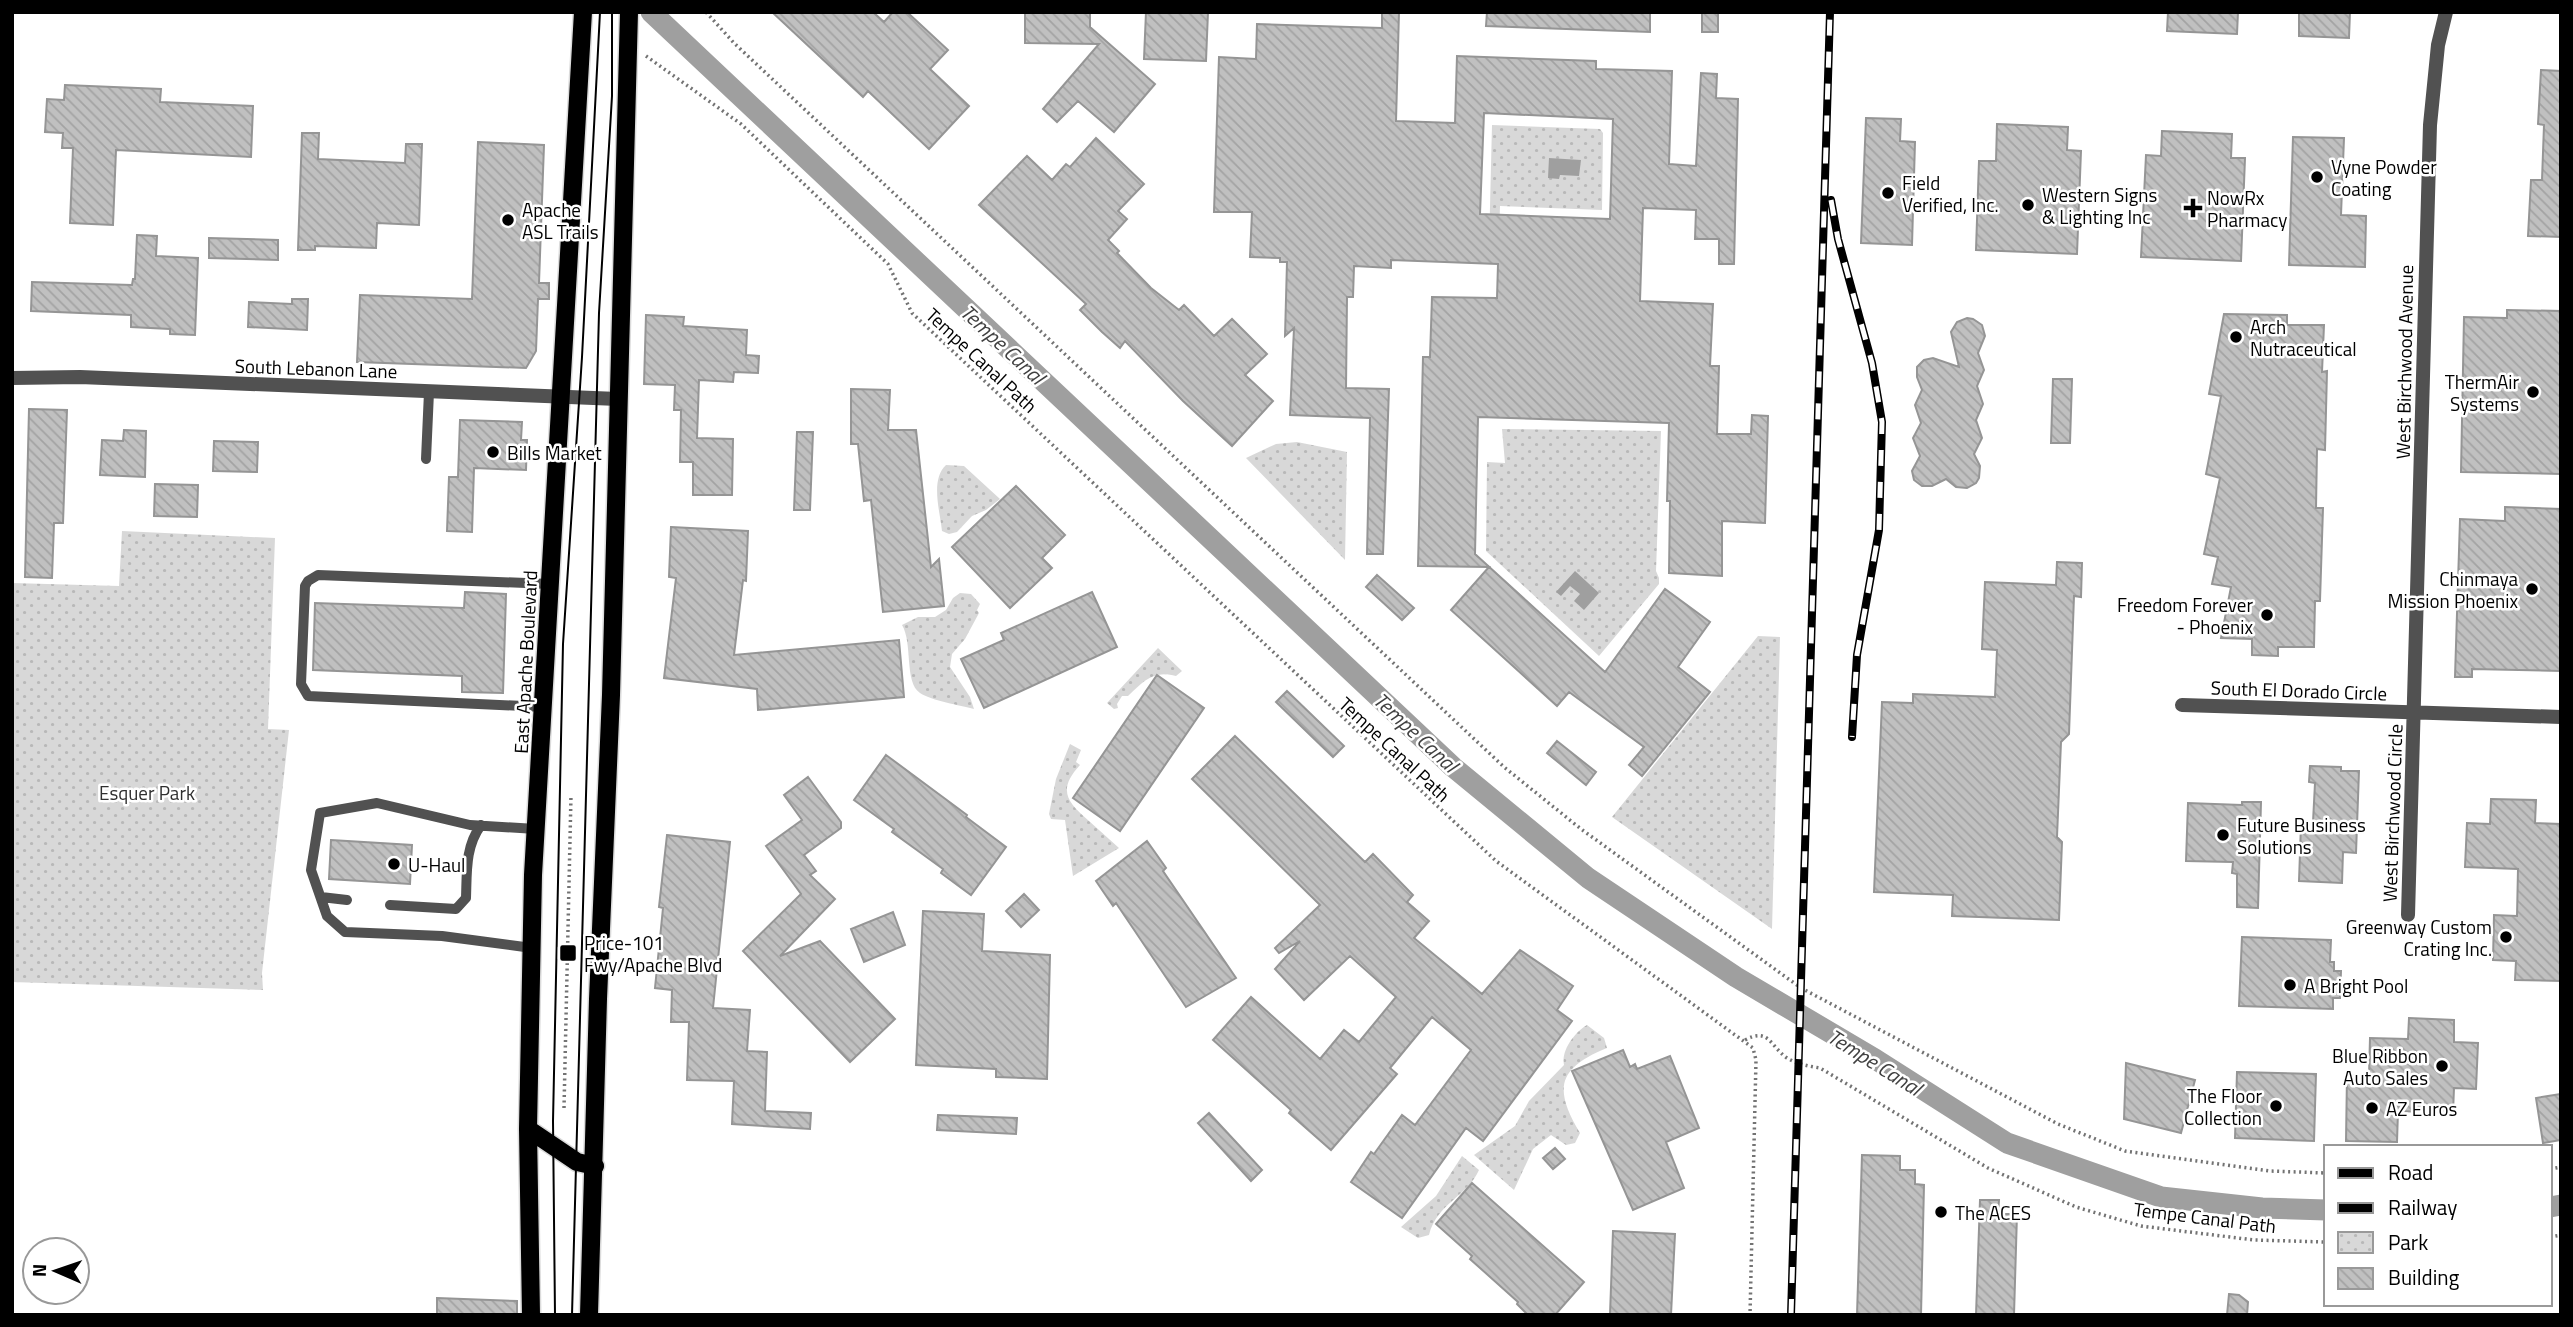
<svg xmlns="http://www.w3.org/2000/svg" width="2573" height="1327" font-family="'Titillium Web',sans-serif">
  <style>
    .park { fill: url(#park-dots) }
    .water { fill: #9f9f9f }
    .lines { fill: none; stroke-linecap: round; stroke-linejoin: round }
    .canal { stroke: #9f9f9f; stroke-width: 21 }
    .building { fill: url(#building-back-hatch); stroke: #959595; stroke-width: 2; fill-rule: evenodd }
    .primary-casing { stroke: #dbdbdb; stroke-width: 21 }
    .path { stroke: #737373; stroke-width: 3.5; stroke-dasharray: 2 3.5; stroke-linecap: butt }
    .lane { stroke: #515151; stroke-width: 10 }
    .street { stroke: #515151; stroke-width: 14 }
    .primary { stroke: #000; stroke-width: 18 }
    .tram { stroke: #000; stroke-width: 2 }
    .rail-casing { stroke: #000; stroke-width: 8 }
    .rail { stroke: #fff; stroke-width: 5; stroke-dasharray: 16; stroke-linecap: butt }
    .poi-dot { fill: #000; stroke: #fff; stroke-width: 2.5 }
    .labels { text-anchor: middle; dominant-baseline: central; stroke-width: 5; stroke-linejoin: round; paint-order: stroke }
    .poi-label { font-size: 19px; fill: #000; stroke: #fff; text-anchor: start }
    .street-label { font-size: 19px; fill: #000; stroke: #fff }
    .park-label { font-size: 19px; fill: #2f2f2f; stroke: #fff }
    .water-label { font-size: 21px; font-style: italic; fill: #404040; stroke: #fff }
  </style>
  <defs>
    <pattern id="park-dots" width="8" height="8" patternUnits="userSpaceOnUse" patternTransform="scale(1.75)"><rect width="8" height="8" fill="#d8d8d8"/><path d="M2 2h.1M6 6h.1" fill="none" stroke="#b8b8b8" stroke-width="1.8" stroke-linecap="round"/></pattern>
    <pattern id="building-back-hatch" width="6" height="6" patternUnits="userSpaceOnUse" patternTransform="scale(1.75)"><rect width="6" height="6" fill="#c0c0c0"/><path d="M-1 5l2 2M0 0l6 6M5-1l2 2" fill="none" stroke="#a3a3a3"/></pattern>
  </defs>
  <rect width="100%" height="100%" fill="#fff"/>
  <path class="park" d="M1492,125L1600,129L1603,133L1602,210L1500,206L1499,235L1489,247Z
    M1502,429L1661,431L1656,571L1659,578V584L1599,656L1486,551L1487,462L1505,463Z
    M1297,442L1347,452L1345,560L1246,458L1276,444Z
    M946,465L964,466L1000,499L986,510L972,516L957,532L949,534L942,531C940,511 930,480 946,465Z
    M122,531L275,538L268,729L289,730L262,973L263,990L12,982V583L119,586Z
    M960,593L971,594L980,604L977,610L979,613L965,639L952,654L950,667L970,697L974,709C960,705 932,701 920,693C904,682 913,643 902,625L918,617H935L946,610L953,598Z
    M1758,636L1780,637L1772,929L1612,817Z
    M1158,648L1182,671L1176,676C1153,670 1144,681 1128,696H1122L1117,704L1118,708L1114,709L1107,703Z
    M1070,744L1081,750L1076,762L1080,765C1057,790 1067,802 1089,821C1099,830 1109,839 1119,848L1073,876L1065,820L1051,819L1049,814L1056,779Z
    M1587,1025L1604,1038L1607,1048C1558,1068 1553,1088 1580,1133L1575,1143L1566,1145L1551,1135L1533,1149L1514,1190L1474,1155L1515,1126L1529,1101L1564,1065C1561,1050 1575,1032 1587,1025Z
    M1462,1156L1479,1170C1467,1197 1437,1203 1429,1235L1418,1238L1401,1227L1436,1196Z"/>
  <path class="water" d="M1549,158L1581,160L1579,176L1560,175L1559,179L1548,178Z
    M1575,571L1599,593L1584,610L1574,601L1580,594L1570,586L1561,596L1556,592Z"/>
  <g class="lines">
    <path class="canal" d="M651,12L1453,767L1588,878L1736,977L1875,1059L2007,1143L2161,1197L2262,1208L2326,1210
      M2550,1207L2561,1205"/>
  </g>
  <path class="building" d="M772,12H873L884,22L893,12H907L948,50L930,69L969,106L929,149L868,91L863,97Z
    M1025,12H1090V27L1155,84L1114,132L1078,101L1057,122L1043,109L1099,44L1025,43Z
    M1146,12H1208L1206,61L1144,59Z
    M1382,12H1399L1396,121L1455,123L1457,56L1596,61V69L1672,71L1669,164L1696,166L1701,73L1717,74L1716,98L1738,99L1734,264H1719V239H1695L1696,210L1643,208L1640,301L1713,304L1710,366H1719L1717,434H1751L1752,415L1768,416L1765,523L1722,521V576L1669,573L1670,501H1667L1669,423L1478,417L1475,554L1605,672L1665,589L1710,622L1678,667L1710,692L1642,776L1629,765L1644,747L1569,692L1557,706L1451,610L1489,567L1418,566L1423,357H1430L1432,297L1497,298L1498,264L1391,260V268L1354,266L1353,297H1347L1346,388L1389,389L1383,554H1367L1370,418L1290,415L1294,328L1285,336L1287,262H1280V258L1250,257L1252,212H1214L1219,57L1256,59L1257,24L1382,28ZM1484,113L1613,119L1610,219L1480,214Z
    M1487,12H1650V32L1486,26Z
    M1702,12H1718V32H1702Z
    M2168,12H2238L2237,34L2167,31Z
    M2299,12H2350L2349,38L2299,36Z
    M2541,70L2561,71V237L2528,236L2531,180H2542L2544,125L2538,124Z
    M65,85L161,89L160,102L253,106L251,157L116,150L113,225L70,223L73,148H62L63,133L45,132L47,99L64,100Z
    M1866,118L1901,119L1900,141L1915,142L1912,245L1861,243Z
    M1997,124L2068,127L2067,150L2081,151L2077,254L1976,250L1979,161H1996Z
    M2162,131L2232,134L2231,158H2245L2241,261L2141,257L2146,155L2161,156Z
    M302,133H319L318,159L405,163L406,144H422L419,225L377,223L376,248L315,246V250H298Z
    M2293,137L2344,138L2341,215L2366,216L2365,267L2289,265Z
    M1096,138L1144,184L1118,211L1127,219L1108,240L1119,251L1117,253L1151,288L1179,310L1184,305L1214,336L1232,319L1267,354L1245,375L1273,401L1232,446L1183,401L1125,341L1120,348L1102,332L1080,310L1086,304L979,205L1027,156L1052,180L1066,164L1070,167Z
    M478,142L544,145L539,283H549V299H538L536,351L526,368L357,362L360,295L472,299Z
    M137,235L157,236L156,256L198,258L195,335L170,334V329L131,327V315L31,311L32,282L132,285L133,279H135Z
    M209,238L278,240V260L209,258Z
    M292,299H308L307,330L248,327L249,302L292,304Z
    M2507,310L2561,311V474L2461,472L2464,317L2507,318Z
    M2224,314L2287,315V325H2324L2322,372L2327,371L2325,450L2317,449L2316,508H2323L2320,601H2315L2314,647H2278V656L2252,655V639L2221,638L2231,587L2212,584L2218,557L2204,554L2220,478L2206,474L2221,396L2209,394Z
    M646,315L684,317L683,326L747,330L746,355L759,356L758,373L734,372L733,382L699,380L697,438L733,439L732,495H693V462H680L681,410H674L675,385L644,384Z
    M1967,318L1973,319L1982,325L1985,336L1978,353L1984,370L1977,386L1983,404L1976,420L1982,438L1974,454L1980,466L1979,478L1976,483L1967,488L1956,487L1946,479L1932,486H1922L1914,480L1912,471L1920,456L1913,438L1921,423L1915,405L1922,390L1917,377V367L1924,360L1933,358L1959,367L1951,332L1957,322Z
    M2053,379H2072L2070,443H2051Z
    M851,389L890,390L888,430H916L931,567L939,559L944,606L883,612L871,500L864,501L858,444H851Z
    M29,409L67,410L63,523H54L52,578L25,577Z
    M460,420L522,422L521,440H527L526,470L474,468L472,532L447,531L449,477H458Z
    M124,430L146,431L145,477L100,475L102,440L123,441Z
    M797,432H813L810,510H794Z
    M214,441L258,442L257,472L213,471Z
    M155,484L198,485L197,517L154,516Z
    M1016,486L1065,535L1042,558L1052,568L1010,608L952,547Z
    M2505,507L2561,509V671L2472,669V677H2455L2460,519L2505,521Z
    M671,527L748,531L746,581L743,580L734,655L899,640L904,697L758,710L757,689L664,678L676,578L669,577Z
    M2057,562L2082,563L2081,597L2074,596L2069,734L2061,742L2057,837L2062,842L2059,920L1952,916L1953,895L1874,892L1882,702L1913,703V694L1995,697L1997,650L1982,649L1985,582L2056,585Z
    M1377,575L1414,608L1402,620L1366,587Z
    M465,592L506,594L503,693L462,692V676L313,670L315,603L464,608Z
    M1092,592L1117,647L984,708L961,659L1004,640L1001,633Z
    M1157,675L1204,708L1120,831L1073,798Z
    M1287,691L1344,746L1333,757L1276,702Z
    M1235,736L1365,862L1373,854L1413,895L1407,902L1429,921L1414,938L1482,994L1520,950L1573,986L1557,1010L1572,1021L1483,1141L1466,1128L1402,1218L1351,1182L1371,1152L1374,1154L1402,1115L1415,1125L1471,1050L1432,1017L1390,1068L1397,1074L1331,1150L1289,1113L1291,1110L1213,1040L1251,997L1320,1059L1344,1030L1359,1042L1396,997L1350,956L1304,1000L1275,969L1300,941L1279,953L1275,948L1320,905L1192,779Z
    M1557,741L1596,772L1586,785L1547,753Z
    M886,755L967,815L966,817L1006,847L971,895L941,873L943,869L892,832L894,829L854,800Z
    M2310,766L2341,767V771H2359L2356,853L2343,852L2342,883L2299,881L2301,824L2302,822H2313L2315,783L2309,782Z
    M808,777L841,822V828L804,855L816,871L810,875L835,899L780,956L820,941L895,1019L850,1062L743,951L801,894L766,846L802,820L784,795Z
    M2491,799L2536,800L2535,823L2561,824V981L2515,980L2516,961L2493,960L2494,915L2517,916L2518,869L2465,867L2467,823L2490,824Z
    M2242,802H2261L2258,908L2237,907V874L2232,873L2233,862L2186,861L2188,803L2242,805Z
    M667,835L730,842L713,1008L750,1010L747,1051L767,1052L765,1111L811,1113L810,1129L732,1124L734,1081L687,1080L689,1022H671L672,990L655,988L663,908L659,907Z
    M331,840L412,845L410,884L329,879Z
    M1147,841L1166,868L1163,871L1236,978L1186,1007L1116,903L1113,906L1096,881Z
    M1024,894L1039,910L1021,927L1006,911Z
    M923,911L984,914L982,951L1050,955L1047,1079L996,1077V1069L916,1065Z
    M893,912L905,945L864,962L851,929Z
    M2242,937L2331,940L2330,962H2334V971H2341L2340,998H2333V1009L2239,1006Z
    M2409,1018L2454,1020V1042L2478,1043L2476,1089L2454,1088L2453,1113L2398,1111L2397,1142L2346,1141L2347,1075H2369L2370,1038L2408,1039Z
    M1623,1050L1630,1067L1635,1064L1637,1069L1670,1056L1699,1128L1666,1142L1684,1188L1633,1210L1572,1071Z
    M2126,1063L2195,1080L2181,1133L2124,1119Z
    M2237,1072L2316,1074L2314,1141L2235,1138Z
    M2561,1094V1140L2543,1143L2536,1098Z
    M1209,1113L1262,1170L1251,1181L1198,1123Z
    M938,1115L1017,1118L1016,1134L937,1130Z
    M1555,1148L1565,1159L1553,1169L1543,1158Z
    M1862,1155L1900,1156V1170H1915V1184L1924,1185L1921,1315H1857Z
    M1472,1183L1584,1282L1555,1315H1528L1517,1304L1518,1302L1470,1259L1472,1256L1436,1224Z
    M1980,1200H1999L1998,1214H2017L2014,1315H1976Z
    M1613,1231L1675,1234L1671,1315H1610Z
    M2229,1294L2239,1295L2248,1302L2247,1315H2227Z
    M437,1298L517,1301V1315H437Z"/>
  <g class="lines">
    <g class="primary-casing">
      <path id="primary" d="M528,1129L577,1162L595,1166
        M531,1315L528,1129L533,875L583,12
        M589,1315L598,999L611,695L629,12"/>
    </g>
    <path class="path" d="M706,12L734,43L1504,767L1581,829L1801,988L2058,1124L2125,1151L2270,1171L2326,1173
      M646,56L741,124L888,264L912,313L1496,861L1753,1048L1756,1060L1750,1315
      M1745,1040C1769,1027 1770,1046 1787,1058C1797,1064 1808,1066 1820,1068L1988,1168L2076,1207L2141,1226L2254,1240L2326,1242
      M564,1108L571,795
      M2550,1169L2561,1167
      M2550,1237L2561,1235"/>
    <path class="lane" d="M426,459L429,392
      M544,707L308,696L301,684L305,586L308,581L318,575L550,584
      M321,897L347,900
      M390,905L456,909L466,898C467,872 465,847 481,825
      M532,948L442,936L345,932L327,916L311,870L320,813L377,803L470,825L536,829"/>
    <path class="street" d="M12,378L80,377L618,399
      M2182,705L2561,717
      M2408,915L2430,125L2438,45L2446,12"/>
    <use href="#primary" class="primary"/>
    <path class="tram" d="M555,1315L553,1121L563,644L582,357L600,12
      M572,1315L599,313L612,96V12"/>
    <g class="rail-casing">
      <path id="rail" d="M1831,200L1838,239L1872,363L1882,422L1879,530L1857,655L1852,737
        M1791,1315L1830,12"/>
    </g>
    <use href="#rail" class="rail"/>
  </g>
  <g class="poi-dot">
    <circle cx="2317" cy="177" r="7"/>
    <circle cx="1888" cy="193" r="7"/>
    <circle cx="2028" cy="205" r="7"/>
    <path d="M2189.5 197.5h7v7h7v7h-7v7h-7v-7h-7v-7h7z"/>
    <circle cx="508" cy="220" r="7"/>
    <circle cx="2236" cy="337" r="7"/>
    <circle cx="2533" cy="392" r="7"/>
    <circle cx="493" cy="452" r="7"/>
    <circle cx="2532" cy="589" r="7"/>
    <circle cx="2267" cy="615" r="7"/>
    <circle cx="2223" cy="835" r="7"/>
    <circle cx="394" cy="864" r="7"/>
    <circle cx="2506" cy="937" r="7"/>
    <rect x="559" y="944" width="18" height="18" rx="3.5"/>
    <circle cx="2290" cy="985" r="7"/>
    <circle cx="2442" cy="1066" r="7"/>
    <circle cx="2276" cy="1106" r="7"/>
    <circle cx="2372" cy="1108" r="7"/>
    <circle cx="1941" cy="1212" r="7"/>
  </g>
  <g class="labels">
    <g class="poi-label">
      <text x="2331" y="166">Vyne Powder<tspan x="2331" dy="22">Coating</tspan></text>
      <text x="1902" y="182">Field<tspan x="1902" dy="22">Verified, Inc.</tspan></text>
      <text x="2042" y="194">Western Signs<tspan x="2042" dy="22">&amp; Lighting Inc</tspan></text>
      <text x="2207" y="197">NowRx<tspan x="2207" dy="22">Pharmacy</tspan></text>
      <text x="522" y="209">Apache<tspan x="522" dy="22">ASL Trails</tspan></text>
      <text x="2250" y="326">Arch<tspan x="2250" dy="22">Nutraceutical</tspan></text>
      <text x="2519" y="381" text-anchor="end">ThermAir<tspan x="2519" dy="22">Systems</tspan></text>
      <text x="507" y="452">Bills Market</text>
      <text x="2518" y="578" text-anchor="end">Chinmaya<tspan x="2518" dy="22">Mission Phoenix</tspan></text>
      <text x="2253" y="604" text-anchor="end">Freedom Forever<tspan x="2253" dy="22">- Phoenix</tspan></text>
      <text x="2237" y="824">Future Business<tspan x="2237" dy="22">Solutions</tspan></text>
      <text x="408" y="864">U-Haul</text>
      <text x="2492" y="926" text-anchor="end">Greenway Custom<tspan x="2492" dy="22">Crating Inc.</tspan></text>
      <text x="584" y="942">Price-101<tspan x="584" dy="22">Fwy/Apache Blvd</tspan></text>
      <text x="2304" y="985">A Bright Pool</text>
      <text x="2428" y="1055" text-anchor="end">Blue Ribbon<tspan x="2428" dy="22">Auto Sales</tspan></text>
      <text x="2262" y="1095" text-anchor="end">The Floor<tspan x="2262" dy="22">Collection</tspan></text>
      <text x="2386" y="1108">AZ Euros</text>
      <text x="1955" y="1212">The ACES</text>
    </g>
    <g class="street-label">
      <text transform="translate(982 360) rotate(43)">Tempe Canal Path</text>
      <text transform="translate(2404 362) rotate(-89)">West Birchwood Avenue</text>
      <text transform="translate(316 368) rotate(2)">South Lebanon Lane</text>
      <text transform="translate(525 662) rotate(-87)">East Apache Boulevard</text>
      <text transform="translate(2299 690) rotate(2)">South El Dorado Circle</text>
      <text transform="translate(1395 749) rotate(43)">Tempe Canal Path</text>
      <text transform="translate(2392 813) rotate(-88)">West Birchwood Circle</text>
      <text transform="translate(2205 1217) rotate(7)">Tempe Canal Path</text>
    </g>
    <g class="park-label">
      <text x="147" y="792">Esquer Park</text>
    </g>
    <g class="water-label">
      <text transform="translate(1003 344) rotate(43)">Tempe Canal</text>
      <text transform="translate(1416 732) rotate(43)">Tempe Canal</text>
      <text transform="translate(1875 1062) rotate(32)">Tempe Canal</text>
    </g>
  </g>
  <rect width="2573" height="1327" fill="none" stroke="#000000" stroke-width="28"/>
  <rect x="2324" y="1145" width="228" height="161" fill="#ffffff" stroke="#999999" stroke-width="2"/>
  <rect x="2338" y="1168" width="35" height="10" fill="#000000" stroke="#999999" stroke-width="2"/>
  <text x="2388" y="1180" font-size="21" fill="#000000">Road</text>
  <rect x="2338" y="1203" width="35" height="10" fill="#000000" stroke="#999999" stroke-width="2"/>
  <text x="2388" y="1215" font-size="21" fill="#000000">Railway</text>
  <rect x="2338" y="1232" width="35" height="21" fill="url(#park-dots)" stroke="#999999" stroke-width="2"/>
  <text x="2388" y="1250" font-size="21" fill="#000000">Park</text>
  <rect x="2338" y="1268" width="35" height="21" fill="url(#building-back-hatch)" stroke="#999999" stroke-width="2"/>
  <text x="2388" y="1285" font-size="21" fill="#000000">Building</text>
  <g transform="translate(56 1271) rotate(272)"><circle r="33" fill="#ffffff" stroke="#999999" stroke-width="2"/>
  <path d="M0-5L12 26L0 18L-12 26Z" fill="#000000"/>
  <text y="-10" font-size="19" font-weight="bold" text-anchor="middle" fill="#000000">N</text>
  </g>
</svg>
